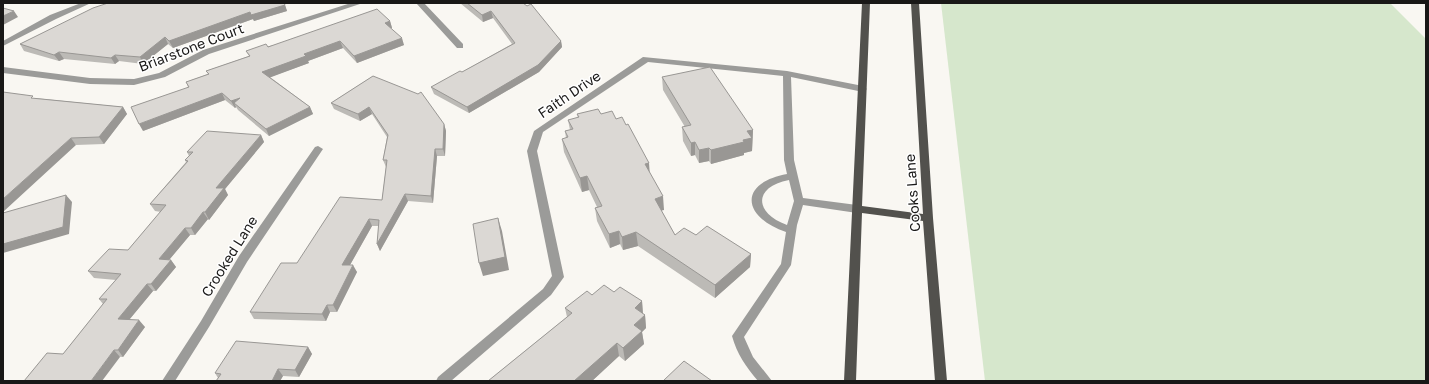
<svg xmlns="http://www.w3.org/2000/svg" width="1429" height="384" font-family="'Golos Text',sans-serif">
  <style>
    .green { fill: #d6e7cc }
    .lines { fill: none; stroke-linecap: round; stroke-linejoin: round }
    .minor { fill: #9b9b99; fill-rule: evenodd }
    .major { fill: #52514d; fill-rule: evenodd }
    .wall { fill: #bcbab6 }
    .shaded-wall { fill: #999794 }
    .building { fill: #dbd8d4; stroke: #999794 }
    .labels { text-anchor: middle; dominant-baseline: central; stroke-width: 3; stroke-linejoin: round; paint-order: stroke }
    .street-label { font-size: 14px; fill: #191817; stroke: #fff }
  </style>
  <rect width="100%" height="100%" fill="#f9f7f2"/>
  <path class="green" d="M941,3H1390L1426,39V381H985Z"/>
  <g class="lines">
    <path class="minor" d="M81,3H91L56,19L3,46V41L50,15Z
      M351,3H363L209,54L165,77L134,85L90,84L3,73V67L90,78L134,79L159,73L203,50Z
      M416,3H424L463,44V48H457Z
      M643,57L787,71L863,86L867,89L863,92L791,77L794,160L803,198L857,205L861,206L862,209L861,212L857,213L803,205L797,225L791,265L744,337L753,357L772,381H758C746,367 737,354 732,336L781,264L786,232C742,217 738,183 787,174L784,160L783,76L648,62L543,132L537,151L564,277L551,295L451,381H436L438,377L543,289L552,276L527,151L534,131ZM789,180L794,201L787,225C754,213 753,187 789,180Z
      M318,146L323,149L247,262L209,327L175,381H162L201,321L239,256L315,147Z"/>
    <path class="major" d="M862,3H870L862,206L923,214L911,3H919L933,218L947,381H935L923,221L862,213L856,381H844Z"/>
  </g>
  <path class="wall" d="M460,3H523L561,41L562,47L539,72L469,113L434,94L431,87L462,72L512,44L493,18L483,22Z
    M285,5L287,11L254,21L253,19L173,48L168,44L143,64L119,61L115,64L64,59L59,61L24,51L20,44Z
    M390,21L392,28H391L404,45L357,63L343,48L308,61L309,63L270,77L310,107L313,114L269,136L238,110L236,107L235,108L225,100L143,131L188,87L186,82L208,74L206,71L249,56L246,51Z
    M373,76L444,124L446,131L445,156H437L433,203L408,201L380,251L377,244L379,226H372L350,265L357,272L337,312H330L326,321L254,319L250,312L297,263L382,200L386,167L383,160L387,137L372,114L360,121L334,109L331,103Z
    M662,77L753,130L752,151L744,153V155L711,164L709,161L699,163L695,155L691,156L683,141L682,127H685L663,90Z
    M35,98L123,107L127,114L104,144L76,145Z
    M577,114H601L616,119L649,163V171L664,210H661L675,235H696L751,254L750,267L715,298L638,246L623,250L620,244L610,248L597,221L595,208L597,207L589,190L582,192L564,152L562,139L566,138L565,131L570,130L568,120L578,118Z
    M261,135L264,142L225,189L228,195L209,220L208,219L195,235H190L169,260H171L176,267L156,291H153L129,320L145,327L123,357L63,354L103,304L99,299L116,280L94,278L88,271L128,250L161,212L155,211L150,204L186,162L185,160L189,156L187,152Z
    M614,292L642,301L643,314L645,315L646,328L642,332L644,344L625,361L619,356L592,381H488L567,317L565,308L592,295Z
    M308,347L312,354L299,377L283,376L280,381H216L218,378L215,373Z"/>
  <path class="shaded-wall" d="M285,5L287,11L254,21L251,15Z
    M14,11L18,17L3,25V16Z
    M491,11L493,18L483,22L482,15Z
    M250,12L253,19L173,48L169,41Z
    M390,21L392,28L387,29L385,23Z
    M165,37L168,44L143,64L140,57Z
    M402,38L404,45L357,63L354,56Z
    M340,41L343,48L308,61L309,63L266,79L262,72L304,54Z
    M561,41L562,47L539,72L469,113L467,107Z
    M59,52L64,59L59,61L54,55Z
    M115,55L119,61L115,64L111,58Z
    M222,93L225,100L143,131L139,124Z
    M240,98L234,103L236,107L235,108L231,101Z
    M123,107L127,114L104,144L99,137Z
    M310,107L313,114L269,136L266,129Z
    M369,107L372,114L360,121L358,114Z
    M444,124L446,131L445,156L443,149Z
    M753,130L752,151L744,153V155L711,164V150L743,140L747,131Z
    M261,135L264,142L225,189L228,195L209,220L205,212L216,188Z
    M71,138L76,145L3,212V199Z
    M695,142V155L691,156V143Z
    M709,148V161L699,163V150Z
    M435,149L437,156L433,203L431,196Z
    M649,163L650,176L645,164Z
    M587,176L589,190L582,192L580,178Z
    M405,194L408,201L380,251L377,244Z
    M66,195L72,202L69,234L3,253V244Z
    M663,196L664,210L656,212L655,199Z
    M203,212L208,219L195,235L191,228Z
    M498,218L502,231L509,270L483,276L479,263Z
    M369,219L372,226L346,272L342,265Z
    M185,228L190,235L164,266L159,259Z
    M619,231L620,244L610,248L609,234Z
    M636,232L638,246L623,250L622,237Z
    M751,254L750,267L715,298V285Z
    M171,260L176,267L156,291L151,284Z
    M353,265L357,272L337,312L333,305Z
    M147,284L153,291L124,326L118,319Z
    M642,301L643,315L635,308Z
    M327,305L330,312L326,321L322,314Z
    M645,315L646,328L642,332L644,344L625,361L623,348L634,325Z
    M139,320L145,327L123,357L118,350Z
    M617,343L619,356L592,381H574Z
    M308,347L312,354L299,377L295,370Z
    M114,350L120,357L102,381H91Z
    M278,369L283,376L280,381H272Z"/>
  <path class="building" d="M108,3H284L285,5L251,15L250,12L169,41L165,37L140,57L115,55L111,58L59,52L54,55L20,44L93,8Z
    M467,3H523L527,6L531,4L561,41L538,65L467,107L431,87L460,71L462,72L515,43L491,11L482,15Z
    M3,8L14,11L3,16Z
    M377,9L390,21L385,23L402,38L354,56L340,41L304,54L306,56L262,72L310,107L266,129L234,103L240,98L231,101L222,93L139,124L131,107L189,87L186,82L209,74L206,71L250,56L246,51L266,44L268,47Z
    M710,67L753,130L747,131L752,138L743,140L744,142L711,150L709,148L699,150L695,142L691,143L682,127L691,125L662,77Z
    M373,76L418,94L421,92L444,124L443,149H435L431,196L405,194L377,244L379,220L369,219L342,265H353L333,305H327L322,314L250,312L281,263H297L340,197L382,200L387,160H383L388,135L369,107L358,114L331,103Z
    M3,92L33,96L31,98L123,107L99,137L71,138L3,199Z
    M598,109L601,114L612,111L616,119L622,117L626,125L628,124L649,163L645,164L663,196L655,199L675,235L684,228L696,235L707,226L751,254L715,285L636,232L622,237L619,231L609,234L595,208L602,206L587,176L580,178L562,139L568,137L565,131L573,129L568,120L579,117L577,114Z
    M207,131L261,135L216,188H224L205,212H203L191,228H185L159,259L171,260L151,284H147L118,319L139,320L118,350H114L91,381H24L47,353L63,354L107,299H99L121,274L88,271L109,249L128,250L166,205L150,204L188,161L185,160L193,152H187Z
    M66,195L63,227L3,244V213Z
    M498,218L505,257L479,263L473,224Z
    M604,285L614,292L620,287L642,301L635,308L645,315L634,325L642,331L623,348L617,343L574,381H488L572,313L565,308L587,291L592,295Z
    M236,341L308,347L295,370L278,369L272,381H216L221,374L215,373Z
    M684,361L712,381H663Z"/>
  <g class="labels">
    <g class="street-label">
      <text transform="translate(191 47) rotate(-21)">Briarstone Court</text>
      <text transform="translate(569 94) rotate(-34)">Faith Drive</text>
      <text transform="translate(912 193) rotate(-94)">Cooks Lane</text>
      <text transform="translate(229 256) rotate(-58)">Crooked Lane</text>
    </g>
  </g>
  <rect width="1429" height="384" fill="none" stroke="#191817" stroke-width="8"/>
</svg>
